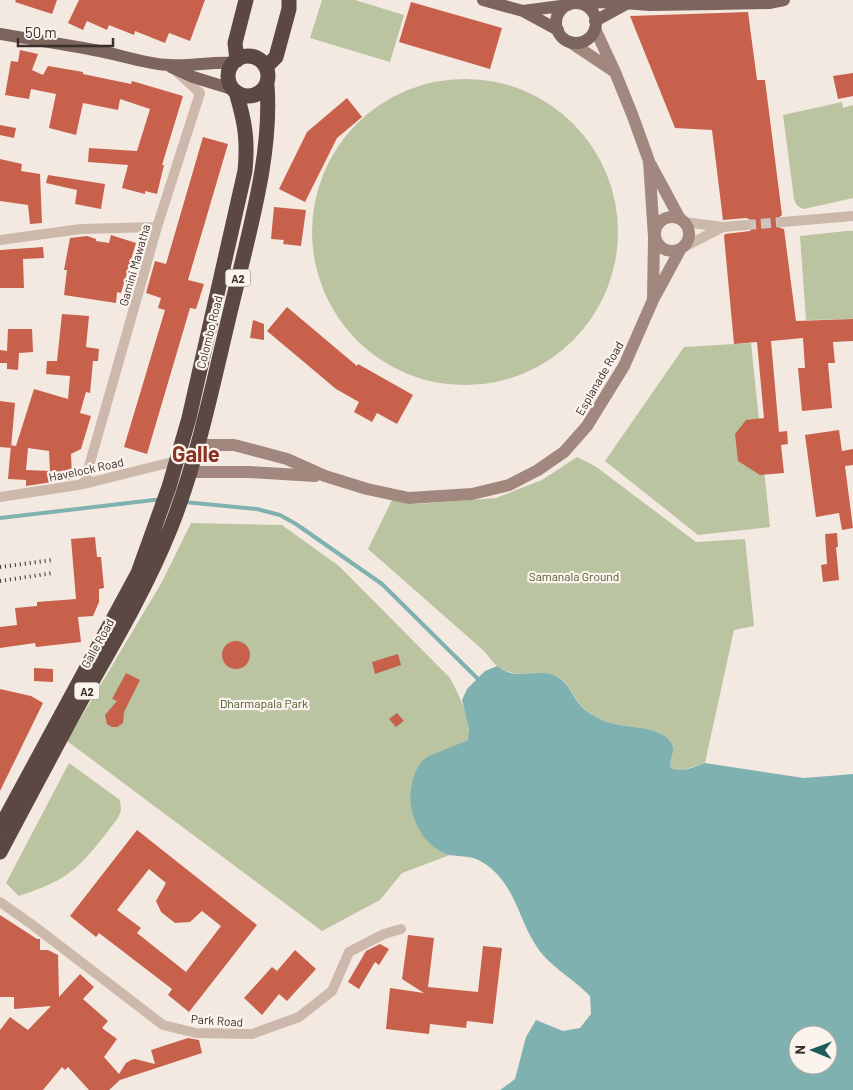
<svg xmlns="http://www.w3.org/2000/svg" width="853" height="1090" font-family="Barlow,sans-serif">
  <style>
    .green { fill: #bac4a0 }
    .water { fill: #7fb1b0; fill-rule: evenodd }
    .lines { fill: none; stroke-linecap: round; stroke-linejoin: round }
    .stream { stroke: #7fb1b0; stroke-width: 4 }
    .building { fill: #c7614c; fill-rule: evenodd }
    .street-tunnel { stroke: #cfc4bd; stroke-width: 10; stroke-dasharray: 10 5; stroke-linecap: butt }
    .street { stroke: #cdb9ac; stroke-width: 10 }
    .secondary { stroke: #a1877d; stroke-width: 12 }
    .primary { stroke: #7c655c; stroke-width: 12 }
    .highway { stroke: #5c4842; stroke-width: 15 }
    .rail { stroke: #3b2f2b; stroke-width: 4; stroke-dasharray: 1 4; stroke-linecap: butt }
    .labels { text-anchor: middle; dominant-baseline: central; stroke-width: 4.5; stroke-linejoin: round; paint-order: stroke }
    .shield { fill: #fbf4ee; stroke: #756a66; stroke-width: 1 }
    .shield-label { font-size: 11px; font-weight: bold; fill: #3b2f2b }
    .street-label { font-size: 12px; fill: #3b2f2b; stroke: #fbf4ee }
    .park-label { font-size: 12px; fill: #4d592e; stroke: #fbf4ee }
    .town-label { font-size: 22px; font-weight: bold; fill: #8b3423; stroke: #fbf4ee }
  </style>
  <rect width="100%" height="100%" fill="#f4e9e1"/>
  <path class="green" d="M322,0H355L404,15L390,62L310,38Z
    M312 232a153 153 0 1 1 306 0a153 153 0 1 1-306 0Z
    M842,102L843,108L853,105V198L804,209C798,207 796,205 794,199L783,115Z
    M846,231H853V319L806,320L800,236Z
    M751,343L770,527L698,535L605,461L684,347Z
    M577,457L595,466L696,542L745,539L754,626L734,630L705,763L680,771L671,768C668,755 681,750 666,737C650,724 620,729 600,719C591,714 582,709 577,700C571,692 568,682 558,677C538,670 516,679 498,667C493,663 488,655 483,650L368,549L392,500L416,504L496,498L542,480Z
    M191,523L282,525L339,566L450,678C458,693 473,723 468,740L423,760L437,849L450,855L402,873L380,900L322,931L67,741L162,582Z
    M69,763L120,800L121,810L118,818C103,837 88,859 69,873C54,884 36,890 19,896L6,883Z"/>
  <path class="water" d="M497,666C501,669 506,672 511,673C523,676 537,671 550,674C570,679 570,696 584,709C588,713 595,716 600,719C619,729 650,724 666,737C681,750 668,755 671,768C682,773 694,767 705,763L804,778L853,774V1090H500L515,1079L526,1037L536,1020L563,1031L580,1028L591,1014L590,996C573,978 547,965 535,944C520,920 517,896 497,874C489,866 479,858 468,857C462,856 455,856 449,855C422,846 407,815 411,788C414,774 417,763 429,756L468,740L469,729L462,700L467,689L485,671ZM798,1035H828V1065H798Z"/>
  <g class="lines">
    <path class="stream" d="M184,502L257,509L280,515L296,524L382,584L477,678
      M0,518L154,500H162"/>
  </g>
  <path class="building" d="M16,0H57L52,14L15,2Z
    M79,0H205L190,41L169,33L165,43L135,31L134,35L109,25L107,30L87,21L83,30L68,23Z
    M411,2L502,28L490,69L399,42Z
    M748,12L757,80H765L782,215L777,219L776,223L780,228L784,229L796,321L853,319V341L833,342L835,363H828L832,408L802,411L798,368H805L803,338L771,341L779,432L787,431L788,444L781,445L784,473L760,475L738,461L735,434L746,420L764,418L757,342L734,344L724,236L725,234L750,231L753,224L749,219L746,218L723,220L712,130L675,128L630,16Z
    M20,50L38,54L32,70L43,75L48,66L83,72V74L131,84L132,81L183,96L162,165H164L157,194L145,191V194L122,188L128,165L88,162L89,148L137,151L150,109L120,99L118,110L83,103L76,135L49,128L56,94L31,89L29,99L5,95L11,61L18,62Z
    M853,73V96L838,99L833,76Z
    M347,98L362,117L337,138L305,202L279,189L307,132Z
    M0,125L16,128L14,138L0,135Z
    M203,137L228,144L188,280L204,284L196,309L190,308L147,454L124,447L165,310L158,308L161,298L146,293L155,261L166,264Z
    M0,159L22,164L21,171L40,174L42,223L30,224L28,205L0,201Z
    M48,175L105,184L101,209L75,204L77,190L46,183Z
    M274,207L306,210L301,246L283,244L284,240L271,239Z
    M111,235L136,243L121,293L117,292L116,303L64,295L67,270H64L70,238L87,236L96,239V241L109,243Z
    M43,247L44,258L23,259L24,288H0V250Z
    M287,307L357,366L358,364L413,395L397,424L377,413L372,422L354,412L359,402L336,389L267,331Z
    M62,314L89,316L86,347L99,349L98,361H93L90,393L86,392L80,413L91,416L81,449L71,454L72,479L26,486V480L8,479L11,445L16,446L34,389L68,399L70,376L46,374L47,361H57ZM28,448L49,451L50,471L26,470Z
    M253,320L264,324V340L250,338Z
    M8,329H32L33,352L19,353L18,370L7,369V363H0V350L7,351Z
    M0,401L15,403L11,448L0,447Z
    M839,430L842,451L853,449V465L845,466L853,528L842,530L839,513L816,517L805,435Z
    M837,533L838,547H836L839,580L823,582L821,565L827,564L825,534Z
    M95,537L97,557H101L104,588L99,589V602L93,616L78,617L81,642L36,647L35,643L0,648V627L17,625L15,608L37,606V602L76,599L71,539Z
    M222 655a14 14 0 1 1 28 0a14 14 0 1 1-28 0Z
    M398,654L401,665L375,674L372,662Z
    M34,668L53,669V682L34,681Z
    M126,673L140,680L124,712L123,723L117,727H112L107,724L105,715L117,701L112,699Z
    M0,689L31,696L43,703L0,791Z
    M397,713L404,721L396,727L389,719Z
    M137,830L257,925L189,1012L168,995L172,989L99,933L96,937L70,916ZM149,869L166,883L156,901L161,912L175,923L190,922L202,911L221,926L186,972L137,933L141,928L117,910Z
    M0,915L37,939H40V950H48L58,955L59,997L80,974L94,987L83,999L108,1021L102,1028L117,1039L104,1057L119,1074L126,1063L131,1060L135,1059L155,1064L151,1050L188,1038L199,1040L202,1053L120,1080L109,1090H89L68,1067L65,1070L62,1067L43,1090H0V1030L10,1017L28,1030L51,1006L14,1009V997H0Z
    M408,935L434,938L428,987L478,992L483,946L502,948L493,1024L467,1021L466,1028L430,1024L429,1034L386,1029L390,988L424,993L402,979Z
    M380,944L389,949L379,965L375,962L359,989L348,982L366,951Z
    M295,950L316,969L287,1001L279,994L262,1015L244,998L272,967L277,971Z"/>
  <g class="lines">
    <path class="street-tunnel" d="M746,225L783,222"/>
    <path class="street" d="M684,222L723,227L746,225
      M783,222L853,216
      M0,240L81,229L157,227
      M684,247L723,227
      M84,484L157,227L200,93L177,72
      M0,497L84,484L176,461
      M0,902L34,926L163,1025L196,1033L252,1034L299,1017L332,991L349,952L384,934L401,929"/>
    <path class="secondary" d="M595,29L615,72L632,114L649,161L654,237L653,298
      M570,42L615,72
      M651,165L680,219
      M655 234a17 17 0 1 1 34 0a17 17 0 1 1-34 0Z
      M197,445H234L287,459L325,476L367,489L409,498L472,494L509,485L538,470L564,452L587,426L624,366L653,300L680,250
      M189,472H249L315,476"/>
    <path class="primary" d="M483,0L523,11L558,30
      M581,3L610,2L650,5L716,4L769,3L784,0
      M556 23a20 20 0 1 1 40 0a20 20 0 1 1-40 0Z
      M523,11L568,5
      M595,21L628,3
      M0,34C31,39 63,44 94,50C119,54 144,64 169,65C191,67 212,61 234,63
      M171,67L193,77L232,89"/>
    <path class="highway" d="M228 76a20 20 0 1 1 40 0a20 20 0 1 1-40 0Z
      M237,60L235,43L246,0
      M266,67L276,57L289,9V0
      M0,828L138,573L169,487L189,418L245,171C248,140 245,122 236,92
      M0,852C27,801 54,750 82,699C114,643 147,587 171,527C201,451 217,363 237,284C252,220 272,150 267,85"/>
    <path class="rail" d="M0,567L52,560
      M0,581L53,573"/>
  </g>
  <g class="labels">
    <g class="shield">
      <rect x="225.5" y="269.5" width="25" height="17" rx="4"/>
      <rect x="74.5" y="682.5" width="25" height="17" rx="4"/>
    </g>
    <g class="shield-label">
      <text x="238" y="278">A2</text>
      <text x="87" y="691">A2</text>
    </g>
    <g class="street-label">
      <text transform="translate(134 265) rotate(-74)">Gamini Mawatha</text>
      <text transform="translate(209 332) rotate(-76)">Colombo Road</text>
      <text transform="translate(599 378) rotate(-60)">Esplanade Road</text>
      <text transform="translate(86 469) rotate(-12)">Havelock Road</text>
      <text transform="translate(97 643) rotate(-61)">Galle Road</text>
      <text transform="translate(217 1020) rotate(4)">Park Road</text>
    </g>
    <g class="park-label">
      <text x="574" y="576">Samanala Ground</text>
      <text x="264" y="703">Dharmapala Park</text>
    </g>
    <g class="town-label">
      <text x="196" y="453">Galle</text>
    </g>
  </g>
  <g transform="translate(813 1050) rotate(271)"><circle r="24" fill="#fbf4ee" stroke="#aea5a0"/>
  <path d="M0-4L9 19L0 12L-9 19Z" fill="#1f5d5d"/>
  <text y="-8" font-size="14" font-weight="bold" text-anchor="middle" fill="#3b2f2b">N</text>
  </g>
  <path d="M18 38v8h95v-8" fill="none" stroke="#3b2f2b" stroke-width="2.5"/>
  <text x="25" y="38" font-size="15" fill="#3b2f2b" stroke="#fbf4ee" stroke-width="4" paint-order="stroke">50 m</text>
</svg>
